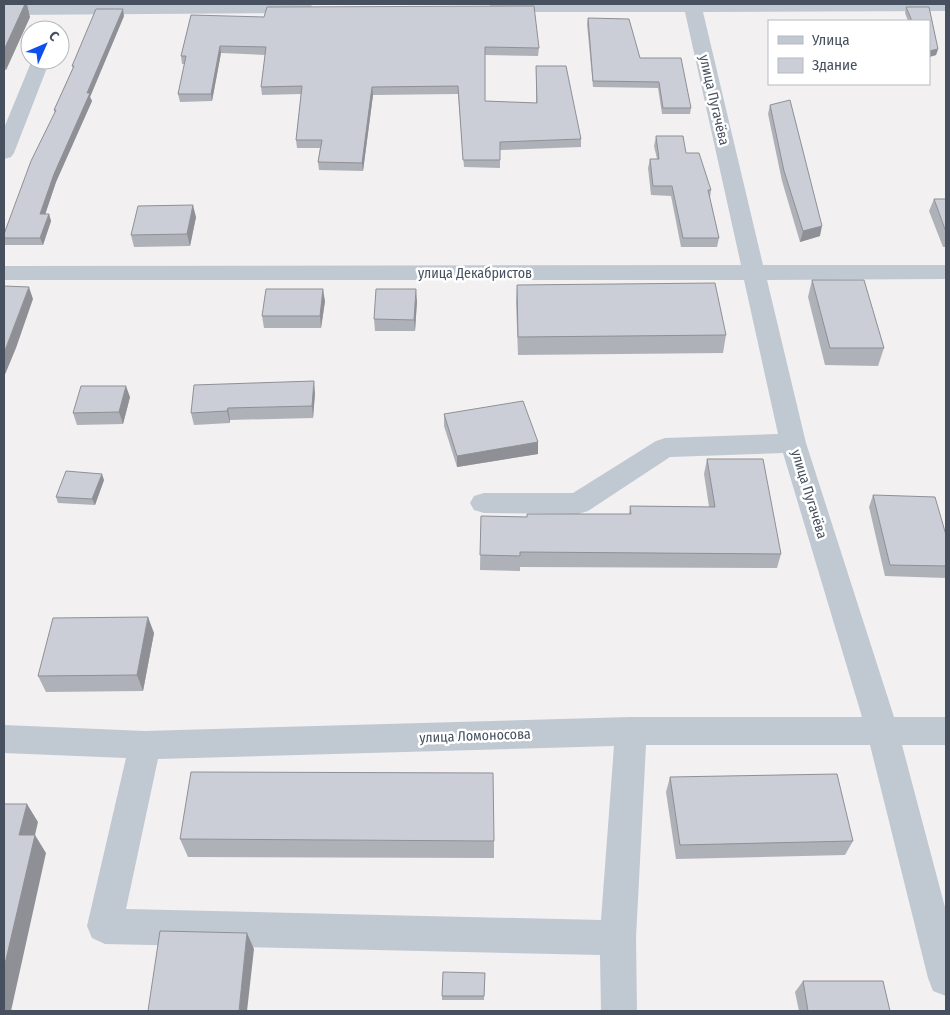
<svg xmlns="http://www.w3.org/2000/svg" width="950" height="1015" font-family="'Fira Sans Condensed',sans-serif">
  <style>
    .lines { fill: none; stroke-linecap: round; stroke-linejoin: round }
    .minor { fill: #c0c8d2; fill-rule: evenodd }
    .wall { fill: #afb1b8 }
    .shaded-wall { fill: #8e9096 }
    .building { fill: #cbced6; stroke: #8e9096 }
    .labels { text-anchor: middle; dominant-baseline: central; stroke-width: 5; stroke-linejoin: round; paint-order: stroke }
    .street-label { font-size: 14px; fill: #47505e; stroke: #fff }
  </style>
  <rect width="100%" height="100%" fill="#f2f0f0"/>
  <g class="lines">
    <path class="minor" d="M310,4L314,8L311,12L305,13L4,15V5Z
      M491,4H946V11L703,12L763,265H946V279L767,280L806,443L894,717H946V745H902L946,911V996L933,991L928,978L870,745H646L636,938L637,1011H601L600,955L105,944L92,938L87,926L126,758L4,753V725L145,731L631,717H862L783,453L670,457L588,511L578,514L484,513L474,510L470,503L474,496L484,493H573L656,441L665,438L778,434L744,280H4V266L741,265L685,12H498L492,11L489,7ZM614,746L601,920L126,909L158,759Z
      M32,60H50L14,153L11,157L4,159V128Z"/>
  </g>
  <path class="wall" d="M4,4L30,17L6,70H4Z
    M906,7H929L938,49L936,55L929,57V21H908L905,13Z
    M191,15L539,48L538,56L485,55V101L536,103V66L581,139V147L500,150V168L464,167L458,94L373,95L363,171L319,170L318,162L320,148H297L296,140L301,94L262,95L261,87L265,55L221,53L212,101L180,102L178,94L185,64H182L181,56Z
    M124,16L90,97L92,101L56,182L45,214H49L51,221L43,245H5L4,241V234L55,113L54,110L73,68L72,66Z
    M588,18L640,58L691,108L690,114H662L658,88L593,87L587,24Z
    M770,105L820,236L800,242L782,181L768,114Z
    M656,136L686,153L711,190L710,198L719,238L717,247H681L671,196L651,195L648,168L650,159H657L654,146Z
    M934,199H946V247H943L929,211Z
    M196,217L190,246L134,247L131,235Z
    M812,280L884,348L878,366L825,365L808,297Z
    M517,285L726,335L723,353L518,355L516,302Z
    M325,301L321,328H264L262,316Z
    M417,301L415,331H375L374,319Z
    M315,393L313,418L230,420V423L194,425L191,413Z
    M130,397L123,424L77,425L73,413Z
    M444,414L538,442V454L457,467L444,426Z
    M707,459L781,554L777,568L520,567V571L480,570L481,516L527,517L629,514L630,506L709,507L704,474Z
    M104,480L95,505L58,503L56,497Z
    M873,495L946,535V578L885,576L869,507Z
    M154,633L143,691L46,692L38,676Z
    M670,777L853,841L845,855L676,859L666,792Z
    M180,839L494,841V858L188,857Z
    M485,973L484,1000H442V996Z
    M803,981L890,1011H799L795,992Z"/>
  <path class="shaded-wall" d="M25,4H27L30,17L6,70L4,61V50Z
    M123,9L124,16L90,97L92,101L56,182L43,221L40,214L54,174L87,93Z
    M220,46L221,53L212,101L211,94Z
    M938,49L936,55L929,57V51Z
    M372,87L373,95L363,171L362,163Z
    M193,205L196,217L190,246L187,234Z
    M49,214L51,221L43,245L40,238Z
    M822,226L820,236L800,242L803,231Z
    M29,287L33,299L16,348L4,377V353Z
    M323,289L325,301L321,328L320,316Z
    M416,289L417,301L415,331L414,320Z
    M314,381L315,393L313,418L312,406Z
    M126,386L130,397L123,424L119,412Z
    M228,408L230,420V423L227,411Z
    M538,442V454L457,467V456Z
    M102,474L104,480L95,505L92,499Z
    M148,617L154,633L143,691L137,675Z
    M27,804L38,822L35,835L46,853L11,1011H4V968L19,835Z
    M247,933L254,949L247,1011H239Z"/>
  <path class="building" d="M4,4H25L4,50Z
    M534,6L539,48L485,47V101L537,103L536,66H566L581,139L500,142V160H463L458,86L372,87L362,163L318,162L322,140H296L302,86L261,87L266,47L220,46L211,94H178L186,56H181L191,15L264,17L267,7Z
    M906,7H929L938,49L929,51V21H912Z
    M96,9H123L87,93H90L54,174L40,214H49L40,238H4V234L31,161L56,110H54L74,66H72Z
    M588,18L629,19L640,58H681L691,108H663L659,82L593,81Z
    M790,100L822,226L803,231L784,171L770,105Z
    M656,136H683L686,153H699L711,190H708L719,238H683L672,186H653L650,159H659Z
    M934,199H946V232Z
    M193,205L187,234L131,235L138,206Z
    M812,280H864L884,348H830Z
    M715,283L726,335L518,337L517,285Z
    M4,286L29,287L4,353Z
    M266,289H323L320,316H262Z
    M376,289H416L414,320L374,319Z
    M314,381L312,406L228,408L227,411L191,413L194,385Z
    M81,386H126L119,412L73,413Z
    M523,401L538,442L457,456L444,414Z
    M707,459H763L781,554L520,552V556L480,555L481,516L527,517V514H631L630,506L715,507Z
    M66,471L102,474L92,499L56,497Z
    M873,495L935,497L946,535V566L890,565Z
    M148,617L137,675L38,676L53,618Z
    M191,772L493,773L494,841L180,839Z
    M837,774L853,841L680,845L670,777Z
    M4,804H27L19,835H35L4,968Z
    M160,931L247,933L239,1011H148Z
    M443,972L485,973L484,996H442Z
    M803,981H883L890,1011H808Z"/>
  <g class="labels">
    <g class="street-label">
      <text transform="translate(714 100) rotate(77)">улица Пугачёва</text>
      <text x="475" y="273">улица Декабристов</text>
      <text transform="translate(809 494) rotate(73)">улица Пугачёва</text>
      <text transform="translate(475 736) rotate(-2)">улица Ломоносова</text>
    </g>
  </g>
  <rect width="950" height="1015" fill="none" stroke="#47505e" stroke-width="10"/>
  <rect x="768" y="20" width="162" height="65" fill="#ffffff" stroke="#b5b9bf"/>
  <rect x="778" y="36" width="25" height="8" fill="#c0c8d2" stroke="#b5b9bf"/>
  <text x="812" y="45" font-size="15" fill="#47505e">Улица</text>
  <rect x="778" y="58" width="25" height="15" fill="#cbced6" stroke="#b5b9bf"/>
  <text x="812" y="70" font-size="15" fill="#47505e">Здание</text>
  <g transform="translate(45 45) rotate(45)"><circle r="24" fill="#ffffff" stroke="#b5b9bf"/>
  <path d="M0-4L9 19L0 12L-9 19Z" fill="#0f4fed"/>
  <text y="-8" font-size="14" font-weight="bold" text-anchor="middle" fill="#47505e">С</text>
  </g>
</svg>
